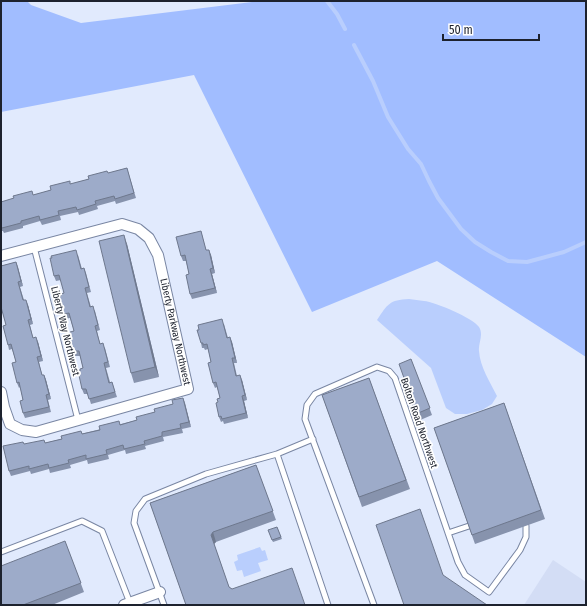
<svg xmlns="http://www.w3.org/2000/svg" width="587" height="606" font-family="'Fira Sans Condensed',sans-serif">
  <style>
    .built { fill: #d3ddf5 }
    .green { fill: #a1bdff }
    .water { fill: #b9cefd }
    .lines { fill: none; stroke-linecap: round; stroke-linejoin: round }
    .stream { stroke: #b9cefd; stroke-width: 4 }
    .service-casing { stroke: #7986a3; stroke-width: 7 }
    .minor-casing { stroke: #7986a3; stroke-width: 12 }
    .service { stroke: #fff; stroke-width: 5 }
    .minor { stroke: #fff; stroke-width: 10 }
    .wall { fill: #8793ad }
    .shaded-wall { fill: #6e788d }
    .building { fill: #9dabc9; stroke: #6e788d }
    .labels { text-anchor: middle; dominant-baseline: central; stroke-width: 3.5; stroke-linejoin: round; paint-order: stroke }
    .street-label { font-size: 10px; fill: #1d222e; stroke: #fff }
  </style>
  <rect width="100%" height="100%" fill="#e1eafd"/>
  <path class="built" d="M553,560L586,582V605H524Z"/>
  <path class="green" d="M1,1H27L31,5L81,23L261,1H586V357L437,261L312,312L194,75L1,112Z"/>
  <path class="water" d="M409,299C414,300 419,300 424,301C435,302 473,318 479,327C484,335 478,343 479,351C480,367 490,382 497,396L492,404L482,410L467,414H455L446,408L431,368L377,320C388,304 389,300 409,299Z
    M260,547L262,551L265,550L268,560L258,563L261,571L244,577L242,570L237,571L234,562L238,560L237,555Z"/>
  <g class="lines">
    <path class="stream" d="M327,1L337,14L345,29
      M354,45L373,81L388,117L408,149L421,164L429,181L438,198L461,229L475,242L491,252L508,261L527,262L564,252L586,242"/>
    <g class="service-casing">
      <path id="service" d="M34,247L78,420
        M313,439L277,454L328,605
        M448,533L469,526
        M1,552L82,521L102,531L130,603
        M164,605L134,523L136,511L145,499L206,474L277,454
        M374,605L305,419L307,405L315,394L377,367L389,371L395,378L458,562L465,575L489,592L520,550L526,537V526"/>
    </g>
    <g class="minor-casing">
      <g id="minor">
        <path id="s1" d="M1,256L122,224L138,229L149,238L158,255L188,389L36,432L22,430L10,424L4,407L1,392"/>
        <path d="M124,605L160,592"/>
      </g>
    </g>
    <use href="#service" class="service"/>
    <use href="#minor" class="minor"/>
  </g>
  <path class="wall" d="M127,168L136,198L116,204L115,201L97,206L98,209L79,215L78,212L60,216L61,220L42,225L40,221L23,226V228L4,233L3,231H1V202L34,195Z
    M201,231L206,250L211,255L215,273L212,274L217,293L192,299L190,294L189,274L186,261H183L181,256Z
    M127,244L159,377L134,383L131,373Z
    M78,255L82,269L84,268L86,273L91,292L87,293L91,307L95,311L100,330L97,331L100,344L105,348L110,367L106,368L110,382H112L117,397L91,404L88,394H84L82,389L80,371L83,368L80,356H75L73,351L71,333L74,331L70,318L65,319L63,314L61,296L64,293L61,280L56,281L54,276Z
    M16,262L23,286L20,287L24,300L28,305L33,324L30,325L33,338L38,342L43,361L39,362L42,375H44L46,380L51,399L48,400L51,412L25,418L23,413V400L20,387L19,388L17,383L16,362L12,349L9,350L8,345L6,325L3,312H1V266Z
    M224,324L228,338L232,342L237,363H234L237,376L242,380L247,400L244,401L248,418L224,424L223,421L221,422L219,417L218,402L220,398L217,387L215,388L213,383L211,362L208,349L205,350L204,348H202L201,343Z
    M411,359L432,415L418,421L408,393L409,392Z
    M369,378L410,489L362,507L322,395Z
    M183,398L191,427L182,429L183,433L163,437L164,441L145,446L146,449L126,454L125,450L108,455L109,459L88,464L87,460L70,465L71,468L50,473L49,469L31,474L30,471L11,476L9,471L24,444L45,443L137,420L173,404Z
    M504,403L545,519L475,544L434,428Z
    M256,465L276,520L216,542L214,544L229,587L232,589L305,605H186L150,503Z
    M277,527L282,539L273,542L272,540Z
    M65,541L84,592L52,605H1Z"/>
  <path class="shaded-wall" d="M124,235L127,244L159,377L155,367Z
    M209,250L211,255L215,273L213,268Z
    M16,262L18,267L23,286L21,281Z
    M210,269L212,274L217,293L215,288Z
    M26,300L28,305L33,324L31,319Z
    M36,337L38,342L43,361L41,356Z
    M230,337L232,342L237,363L235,358Z
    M44,375L46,380L51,399L49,394Z
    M240,375L242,380L247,400L245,395Z
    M242,396L244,401L248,418L246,413Z
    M183,398L185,403L191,427L189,422Z
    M213,532L216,542L214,544L211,535Z"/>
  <path class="building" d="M127,168L134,193L115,199L114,196L95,201L96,204L77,210L76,207L58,211L59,215L40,220L39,216L21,221V223L2,228L1,226V202L14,198L13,196L32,191L33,195L51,190L50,186L70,181V184L89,179L88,176L107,171L108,173Z
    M201,231L206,250H209L213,268L210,269L215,288L190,294L186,275L189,274L185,255L181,256L176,237Z
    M124,235L155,367L131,373L99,241Z
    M76,250L81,269L84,268L89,287L85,288L90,307L93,306L98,325L95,326L100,344L103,343L108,362L104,363L109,383L112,382L115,392L89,399L86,389H82L78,371H80V369L83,368L79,351H73L68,334L71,333L70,332L74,331L69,313L63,314L59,296H61V294L64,293L59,275L54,276L50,258H52L51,256Z
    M16,262L21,281L18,282L23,300H26L31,319L28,320L33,338L36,337L41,356L37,357L42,375H44L49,394L46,395L49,407L23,413L20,401L23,400L19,382L17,383L12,363L16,362L11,344L8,345L3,326L6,325L1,307V266Z
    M222,319L227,338L230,337L235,358H232L236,376L240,375L245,395L242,396L246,413L222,419L221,416L219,417L216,403L218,402L217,399L220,398L216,382L213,383L208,363L211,362L207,344L203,345V343H201L197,330H199L198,325Z
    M411,359L430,408L416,414L408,393L409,392L399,364Z
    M369,378L406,480L359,497L322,395Z
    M183,398L189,422L180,424L181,428L162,432V436L144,441L145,444L124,449L123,445L106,450L107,454L86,459V455L68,460L69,463L49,468L48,464L29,469V466L9,471L3,446L23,442L24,444L44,440L45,443L62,439L61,436L81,431L82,434L100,430L99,426L119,421L120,425L137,420L136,417L155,412L154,409L173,404L172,400Z
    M504,403L541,510L472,535L434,428Z
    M256,465L273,511L213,532L211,535L229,587L232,589L292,568L305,605H186L150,503Z
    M420,509L443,575L487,605H404L376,525Z
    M277,527L281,537L272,540L268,530Z
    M65,541L81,583L23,605H1V566Z"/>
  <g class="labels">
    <g class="street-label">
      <text transform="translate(65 331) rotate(76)">Liberty Way Northwest</text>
      <text stroke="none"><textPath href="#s1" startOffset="254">Liberty Parkway Northwest</textPath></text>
      <text transform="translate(419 423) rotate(71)">Bolton Road Northwest</text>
    </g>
  </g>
  <rect width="587" height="606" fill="none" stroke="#1d222e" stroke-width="4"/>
  <path d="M443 34v6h96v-6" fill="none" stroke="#1d222e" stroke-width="2"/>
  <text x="449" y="34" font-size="12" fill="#1d222e" stroke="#ffffff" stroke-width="3" paint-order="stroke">50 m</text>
</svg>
